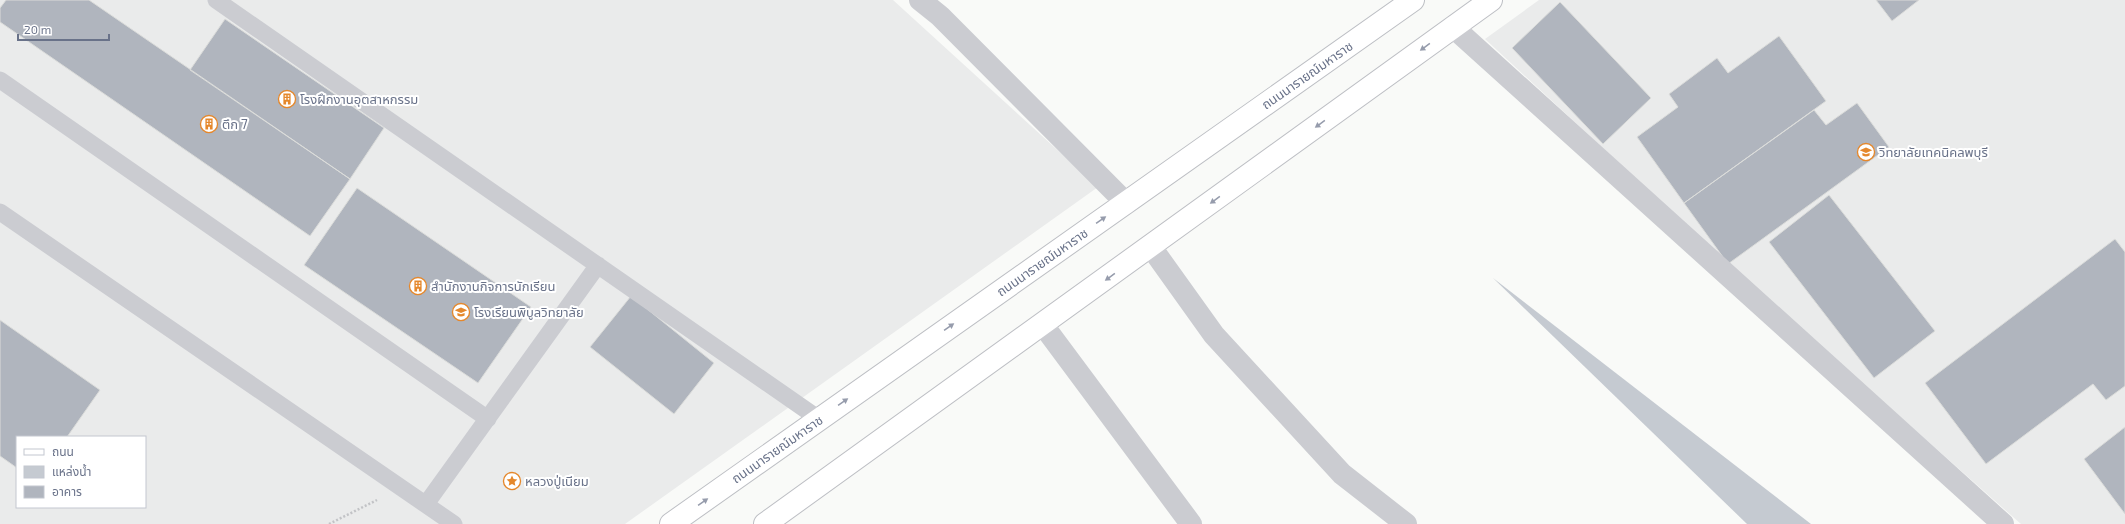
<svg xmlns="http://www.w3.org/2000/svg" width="2125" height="524" viewBox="0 0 2125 524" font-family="'Exo 2','Noto Sans Thai',sans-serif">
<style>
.built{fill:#eaebeb;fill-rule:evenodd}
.water{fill:#c5cad1}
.building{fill:#b0b5be;stroke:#dbdcda}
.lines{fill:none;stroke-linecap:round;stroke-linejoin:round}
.primary-casing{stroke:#bdbfc4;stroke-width:24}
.path{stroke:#c2c3c6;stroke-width:2.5;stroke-dasharray:2 2;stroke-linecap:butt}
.lane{stroke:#cbccd1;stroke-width:17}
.street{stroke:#cbccd1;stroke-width:22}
.primary{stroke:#fff;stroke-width:22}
.oneway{fill:#969cac}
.labels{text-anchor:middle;stroke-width:4;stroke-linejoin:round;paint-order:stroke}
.street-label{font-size:13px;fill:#697289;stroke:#fff}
.poi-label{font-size:13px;fill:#697289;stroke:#fff;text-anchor:start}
</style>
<rect width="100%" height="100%" fill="#f9faf8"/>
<path class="built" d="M0 0H893L1098 187 625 524H0ZM17 437H145V507H17Z
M1539 0H2125V524H2021L1728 264 1485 39Z"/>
<path class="water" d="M1493 278 1811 524H1747Z"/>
<path class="building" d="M6 0H89L350 179 310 236 0 22V8Z
M1876 0H1919L1892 21Z
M1560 2 1651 98 1603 144 1512 48Z
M225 19 384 128 350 179 190 70Z
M1779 36 1826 101 1684 203 1637 137 1678 107 1669 94 1717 58 1728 73Z
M1857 103 1889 147 1728 264 1684 203 1814 110 1826 125Z
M357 188 531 307 478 383 304 265Z
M1829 195 1935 331 1874 378 1769 242Z
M2115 239 2125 252V386L2106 400 2093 384 1986 464 1925 383Z
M631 296 714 363 674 414 590 347Z
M0 320 100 390 67 437H17V468L0 456Z
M2125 427V514L2084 459Z"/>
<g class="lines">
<g class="primary-casing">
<path id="primary" d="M671 524 1413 0
M765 524 1491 0"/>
</g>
<path class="path" d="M329 524 377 500"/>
<path class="lane" d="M216 0 819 419
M0 80 488 419
M0 212 454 524
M426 504 598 265"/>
<path class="street" d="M920 0 940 16 1126 203
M1453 27 2003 524
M1151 247 1214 335 1342 474 1406 524
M1043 325 1191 524"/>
<use href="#primary" class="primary"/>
</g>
<defs><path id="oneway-solid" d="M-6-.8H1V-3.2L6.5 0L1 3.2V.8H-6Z"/></defs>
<g class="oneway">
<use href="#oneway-solid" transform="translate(1425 47) rotate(144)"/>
<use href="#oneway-solid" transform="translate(1320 124) rotate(144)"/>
<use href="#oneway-solid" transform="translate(1215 200) rotate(144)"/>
<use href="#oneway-solid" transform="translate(1101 220) rotate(-35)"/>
<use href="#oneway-solid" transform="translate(1110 277) rotate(144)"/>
<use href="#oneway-solid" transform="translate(949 327) rotate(-35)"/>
<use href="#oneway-solid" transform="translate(843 402) rotate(-35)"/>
<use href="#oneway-solid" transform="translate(703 502) rotate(-35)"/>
</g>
<defs>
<g id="building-ring" transform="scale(0.9)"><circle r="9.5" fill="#fff" stroke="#e5882c" stroke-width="1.5"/><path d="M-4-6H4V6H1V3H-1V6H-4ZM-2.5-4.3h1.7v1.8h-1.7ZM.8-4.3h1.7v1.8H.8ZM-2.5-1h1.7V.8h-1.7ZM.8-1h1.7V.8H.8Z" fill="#e5882c"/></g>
<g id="university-ring" transform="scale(0.9)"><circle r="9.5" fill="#fff" stroke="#e5882c" stroke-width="1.5"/><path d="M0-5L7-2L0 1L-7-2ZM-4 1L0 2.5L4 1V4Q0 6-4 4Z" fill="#e5882c"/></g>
<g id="school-ring" transform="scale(0.9)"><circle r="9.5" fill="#fff" stroke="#e5882c" stroke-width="1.5"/><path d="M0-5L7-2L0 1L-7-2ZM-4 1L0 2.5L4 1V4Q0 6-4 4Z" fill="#e5882c"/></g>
<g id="sight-ring" transform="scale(0.9)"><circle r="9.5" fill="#fff" stroke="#e5882c" stroke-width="1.5"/><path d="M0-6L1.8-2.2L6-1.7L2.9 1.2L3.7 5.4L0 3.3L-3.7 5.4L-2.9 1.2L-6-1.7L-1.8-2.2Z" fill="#e5882c"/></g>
</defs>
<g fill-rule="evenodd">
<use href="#building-ring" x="287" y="99"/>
<use href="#building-ring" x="209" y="124"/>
<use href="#university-ring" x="1866" y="152"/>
<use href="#building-ring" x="418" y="286"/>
<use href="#school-ring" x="461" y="312"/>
<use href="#sight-ring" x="512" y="481"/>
</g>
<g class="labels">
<g class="street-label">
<text transform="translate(1307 75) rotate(-35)" y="5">ถนนนารายณ์มหาราช</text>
<text transform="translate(1042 262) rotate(-35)" y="5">ถนนนารายณ์มหาราช</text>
<text transform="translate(777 449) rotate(-35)" y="5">ถนนนารายณ์มหาราช</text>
</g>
<g class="poi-label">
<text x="300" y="104">โรงฝึกงานอุตสาหกรรม</text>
<text x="222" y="129">ตึก 7</text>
<text x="1879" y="157">วิทยาลัยเทคนิคลพบุรี</text>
<text x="431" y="291">สำนักงานกิจการนักเรียน</text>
<text x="474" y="317">โรงเรียนพิบูลวิทยาลัย</text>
<text x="525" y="486">หลวงปู่เนียม</text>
</g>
</g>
<rect x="16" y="436" width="130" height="72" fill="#ffffff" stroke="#c3c7d0"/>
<rect x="24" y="449" width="20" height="6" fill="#ffffff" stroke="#c3c7d0"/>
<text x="52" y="456" font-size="12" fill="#697289">ถนน</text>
<rect x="24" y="466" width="20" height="12" fill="#c5cad1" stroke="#c3c7d0"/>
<text x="52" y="476" font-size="12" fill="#697289">แหล่งน้ำ</text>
<rect x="24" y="486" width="20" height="12" fill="#b0b5be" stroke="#c3c7d0"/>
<text x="52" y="496" font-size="12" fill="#697289">อาคาร</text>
<path d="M18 34v6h91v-6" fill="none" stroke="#697289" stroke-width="2"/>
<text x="24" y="34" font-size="12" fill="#697289" stroke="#ffffff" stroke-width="3" paint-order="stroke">20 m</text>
</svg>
